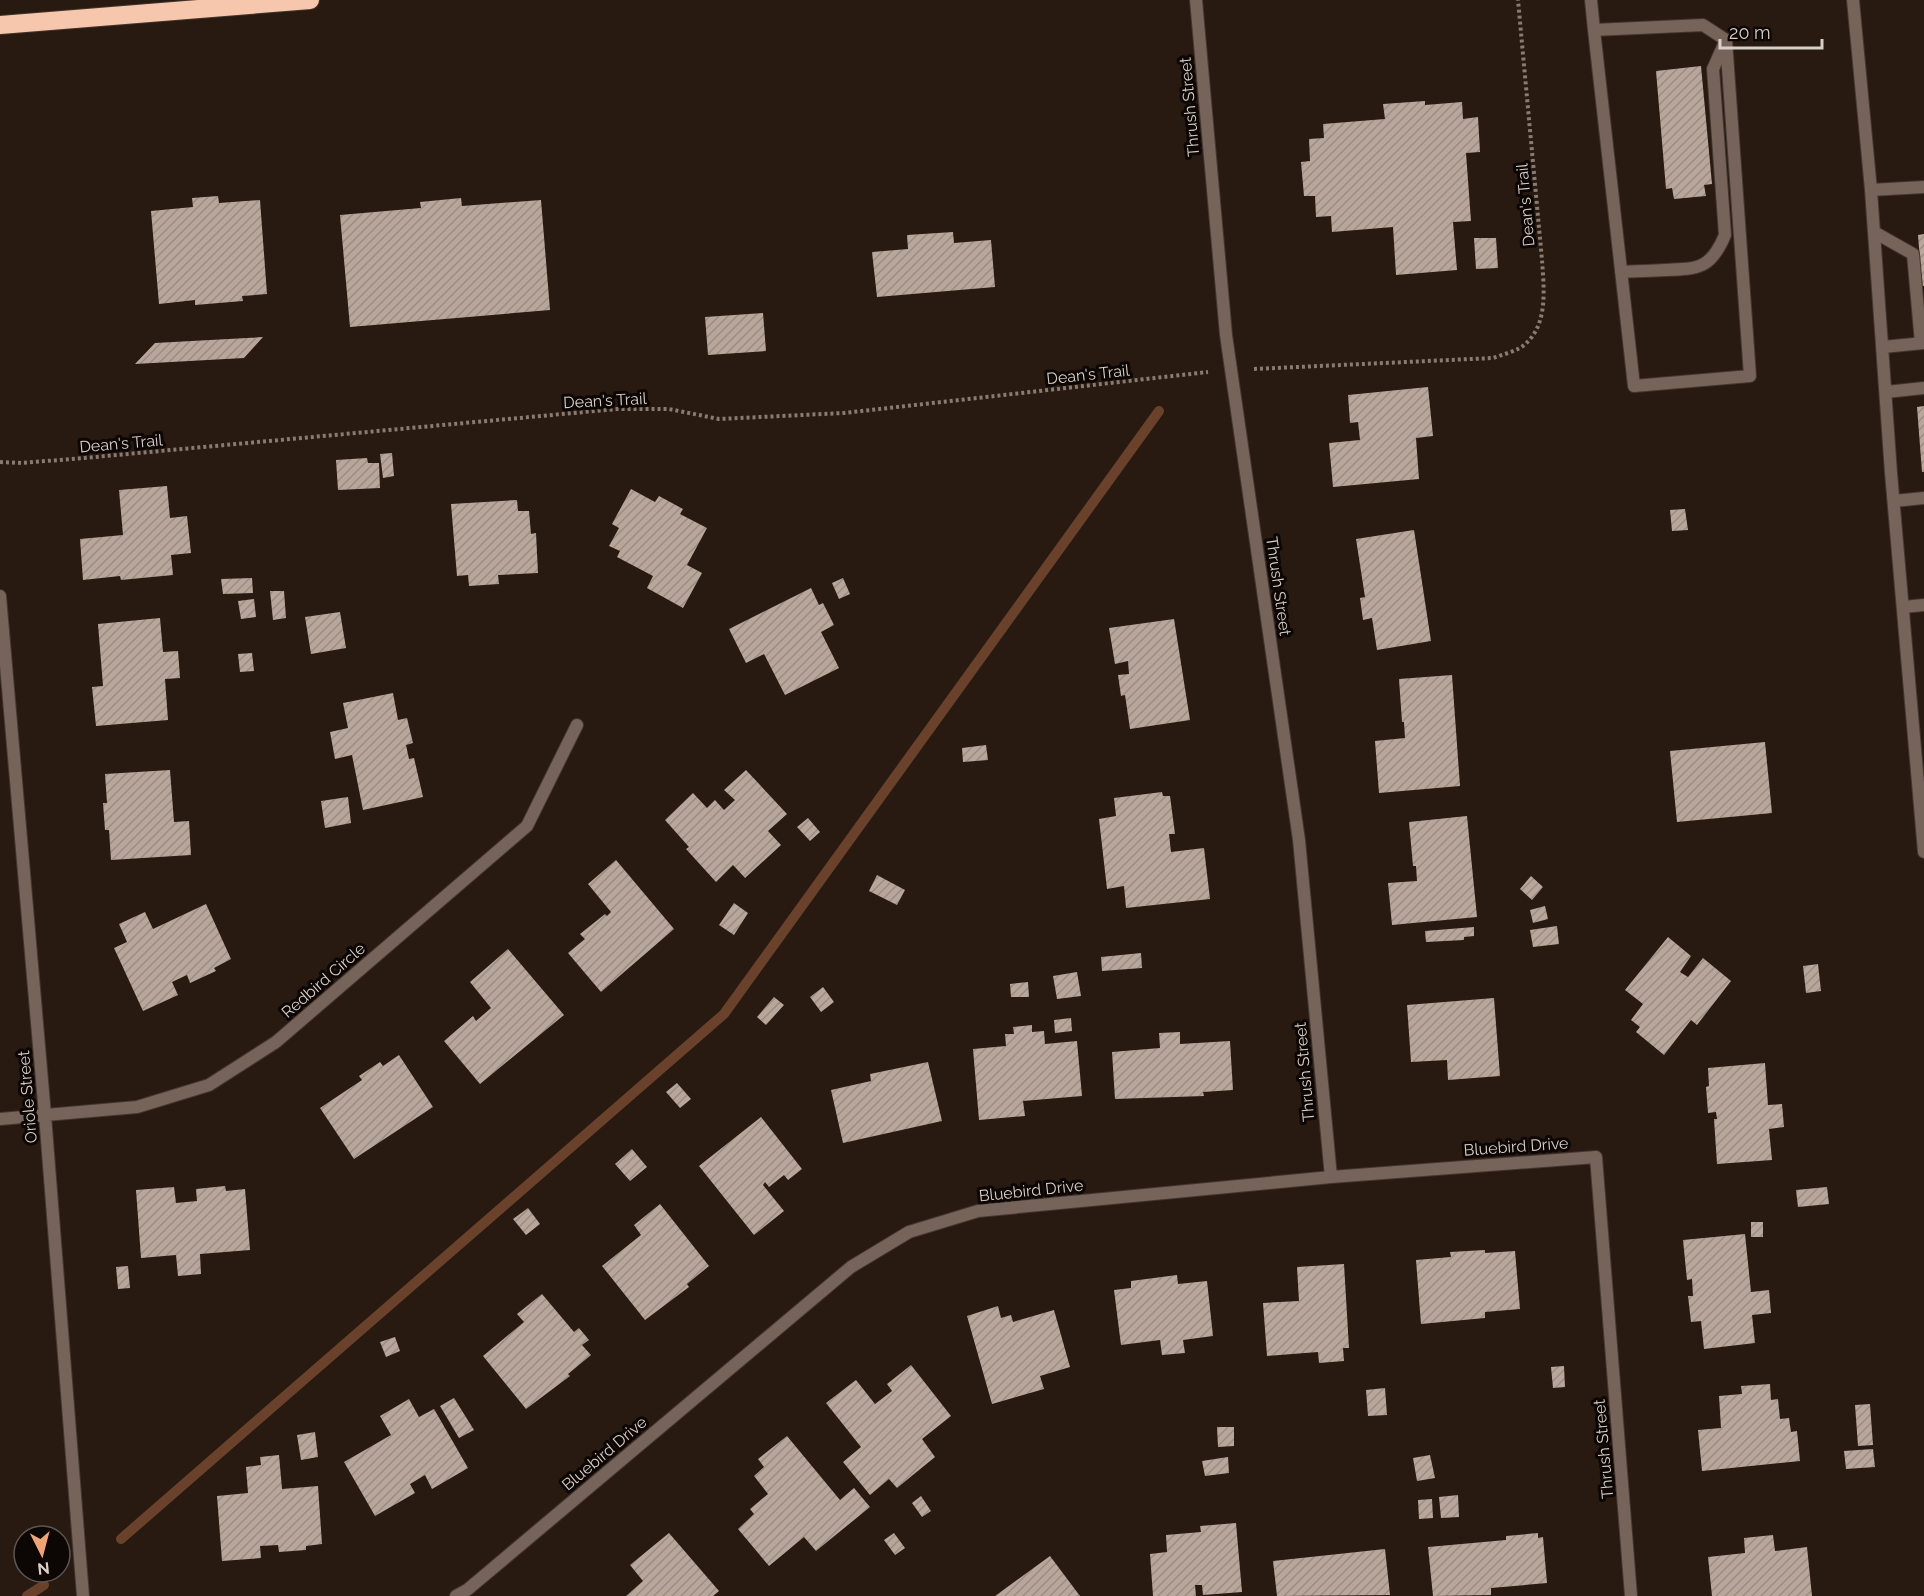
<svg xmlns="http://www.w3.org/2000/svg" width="1924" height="1596" viewBox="0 0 1924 1596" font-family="Raleway,sans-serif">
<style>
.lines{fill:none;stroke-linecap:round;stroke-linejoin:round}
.stream{stroke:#6a422c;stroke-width:10}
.building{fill:url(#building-hatch)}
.lane-casing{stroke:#44362e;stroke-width:14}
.street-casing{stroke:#44362e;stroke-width:14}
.highway-casing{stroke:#44362e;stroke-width:20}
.path{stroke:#877b74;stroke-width:4;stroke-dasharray:3 3;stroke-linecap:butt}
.lane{stroke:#766359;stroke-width:12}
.street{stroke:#766359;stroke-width:12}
.highway{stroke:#f7c7ad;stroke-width:18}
.labels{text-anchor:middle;stroke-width:6;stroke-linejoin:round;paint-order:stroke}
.street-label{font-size:16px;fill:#d9cfc9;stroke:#0c0604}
</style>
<defs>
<pattern id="building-hatch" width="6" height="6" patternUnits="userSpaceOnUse" patternTransform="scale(1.5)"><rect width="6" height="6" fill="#b9a69b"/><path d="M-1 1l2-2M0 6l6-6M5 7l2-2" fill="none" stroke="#9b8c83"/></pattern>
</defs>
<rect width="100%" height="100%" fill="#281911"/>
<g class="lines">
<path class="stream" d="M121 1539 724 1014 1159 411
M27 1596 44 1585"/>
</g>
<path class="building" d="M1701 66 1712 184 1704 185 1706 196 1674 199 1672 188 1666 189 1656 71Z
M1425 101V105L1462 102 1463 119 1478 117 1480 152 1466 153 1471 221 1453 222 1457 270 1396 275 1393 227 1332 232 1331 216 1316 217 1315 196H1304L1301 162 1310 161 1309 139 1324 138 1323 124 1385 119 1383 104Z
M218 196 219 203 260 200 267 294 242 296 243 301 195 305V300L159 304 151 211 193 207 192 198Z
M461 198 462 206 541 200 550 310 350 327 340 215 421 208 420 202Z
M953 232 954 243 991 240 995 287 877 297 872 252 908 249 907 235Z
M1924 234V286H1922L1918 235Z
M1474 238H1496L1498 268 1476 269Z
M763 313 766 351 708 355 705 317Z
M263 337 244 358 135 364 155 343Z
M1428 387 1433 436 1416 438 1419 479 1333 487 1329 443 1360 440 1358 422 1350 423 1348 395Z
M1924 406V472H1922L1917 407Z
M392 453 394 476 383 478 380 454Z
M367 458 368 463H379L380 488 338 490 336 460Z
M167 486 170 518 187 516 191 553 171 555 173 575 121 580 120 576 83 580 80 539 123 535 119 490Z
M631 489 655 502 659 496 683 509 680 514 707 528 687 565 702 573 683 608 647 588 653 576 617 557 620 551 609 546 619 528 612 524Z
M517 500 518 511H529L531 534 536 533 538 573 498 575 499 584 469 586 468 575 457 576 451 504Z
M1685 509 1688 530 1672 531 1670 510Z
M1414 530 1431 641 1377 650 1372 618 1363 620 1360 598 1365 597 1356 539Z
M252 578 253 593 223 594 221 579Z
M843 578 850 594 839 599 832 583Z
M811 588 819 605 823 603 834 625 821 632 839 668 785 695 764 654 746 663 729 629Z
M270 591H284L286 618 273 620Z
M254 599 256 617 241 619 238 601Z
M340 612 346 648 311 654 305 617Z
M160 618 163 652 178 651 180 678 165 679 168 720 96 726 92 687 103 686 98 624Z
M1174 619 1190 720 1130 729 1125 695 1121 696 1118 675 1129 674 1128 661 1115 664 1109 628Z
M252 653 254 671 240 672 238 654Z
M1452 675 1460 786 1379 793 1375 741 1405 738 1404 722H1402L1399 679Z
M393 693 398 720 407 718 413 743 406 745 409 759 414 758 423 797 363 810 352 755 335 759 330 732 348 728 343 703Z
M1765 742 1772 813 1677 822 1670 751Z
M986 745 988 760 963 762 962 748Z
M170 770 174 822 189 821 191 855 111 860 109 830H105L103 803H107L105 774Z
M746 770 787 814 768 831 781 845 745 878 733 865 716 882 686 849 689 847 665 820 693 793 707 808 715 800 724 810 735 800 724 790Z
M1162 792 1163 796H1170L1175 834H1169L1171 852 1204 848 1210 899 1126 908 1124 886 1107 889 1099 819 1116 816 1114 798Z
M348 797 351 823 325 828 321 801Z
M1467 816 1477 917 1392 925 1388 883 1417 881 1416 866H1413L1409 822Z
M808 818 820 832 810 841 797 827Z
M616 860 674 929 601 992 568 953 585 939 580 934 605 914 607 916 611 912 588 884Z
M877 875 905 890 897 905 869 891Z
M1531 876 1543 887 1532 900 1520 889Z
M734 903 748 913 734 935 719 925Z
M206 904 231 959 214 968 216 971 190 983 187 975 172 982 178 995 143 1011 114 948 127 942 119 924 145 912 153 929Z
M1545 906 1548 919 1533 923 1530 910Z
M1557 926 1559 944 1533 947 1530 930Z
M1474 927V936L1464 937V940L1426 942 1425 931Z
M1668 937 1691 956 1680 972 1688 977 1703 958 1731 981 1697 1025 1691 1020 1664 1055 1636 1032 1640 1027 1631 1020 1643 1004 1625 990Z
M508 949 564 1015 480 1084 444 1041 473 1016 476 1021 491 1008 470 982Z
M1141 953 1142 968 1102 971 1101 957Z
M1818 964 1821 991 1806 993 1803 966Z
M1077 972 1081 996 1057 999 1053 976Z
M1028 982 1029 997H1011L1010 984Z
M823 987 834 1002 821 1012 810 997Z
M774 997 784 1005 766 1025 757 1017Z
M1494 998 1500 1076 1448 1080 1447 1060 1411 1062 1407 1005Z
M1071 1018 1072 1031 1055 1033 1054 1020Z
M1032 1025V1032L1044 1031 1045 1044 1077 1041 1082 1096 1023 1101 1025 1116 979 1120 973 1049 1006 1046 1005 1034H1014L1013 1027Z
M1180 1032V1044L1230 1041 1233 1090 1203 1092 1204 1096 1115 1099 1112 1052 1160 1048 1159 1033Z
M399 1055 433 1107 354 1159 320 1108 362 1080 359 1076 380 1062 383 1066Z
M928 1062 942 1121 843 1143 831 1090 871 1081 870 1074Z
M1765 1063 1768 1105 1782 1104 1784 1127 1769 1129 1772 1160 1717 1164 1714 1119H1717L1716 1112 1708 1113 1706 1087 1709 1086 1708 1068Z
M677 1083 691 1099 680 1108 666 1092Z
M761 1117 802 1169 788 1180 784 1175 769 1187 765 1182 763 1185 784 1211 754 1235 699 1166Z
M632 1149 647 1167 630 1181 615 1164Z
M225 1186 226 1191 245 1189 250 1250 200 1254 201 1274 178 1276 176 1255 141 1258 136 1190 174 1187 176 1203 197 1201 196 1189Z
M1827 1187 1829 1204 1798 1207 1796 1190Z
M660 1204 709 1266 687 1284 689 1287 645 1320 602 1266 641 1235 634 1225Z
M528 1208 540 1224 526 1235 513 1219Z
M1751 1222H1763V1237H1751Z
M1745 1234 1751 1292 1769 1290 1771 1313 1752 1315 1755 1343 1704 1349 1701 1321 1691 1322 1688 1296H1693L1692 1279 1687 1280 1683 1240Z
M1485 1250V1253L1515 1251 1520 1309 1485 1312V1318L1421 1324 1416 1260 1451 1257 1450 1252Z
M1344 1264 1349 1348H1343L1344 1361 1319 1363 1318 1352 1267 1356 1263 1303 1299 1301 1297 1267Z
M128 1266 130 1288 118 1289 116 1267Z
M1177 1275 1178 1284 1207 1281 1213 1336 1183 1340 1185 1353 1162 1355 1160 1340 1121 1345 1114 1290 1131 1288V1281Z
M542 1294 574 1332 579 1328 589 1340 582 1345 591 1355 568 1374 570 1376 526 1409 483 1356 524 1322 517 1314Z
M998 1306 1001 1318 1011 1315 1013 1322 1054 1310 1070 1367 1040 1376 1044 1389 992 1404 967 1316Z
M395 1337 400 1351 386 1357 380 1342Z
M911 1365 951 1416 922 1439 935 1457 897 1488 889 1479 870 1495 843 1462 861 1447 826 1403 856 1380 875 1404 892 1391 887 1384Z
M1564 1366 1565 1387 1553 1388 1551 1367Z
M1770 1384 1771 1400 1778 1399 1780 1419 1789 1418 1791 1432 1797 1431 1800 1461 1702 1471 1698 1430 1721 1428 1719 1396 1742 1394 1741 1386Z
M1385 1388 1387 1415 1368 1416 1366 1390Z
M454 1398 474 1430 459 1438 440 1406Z
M409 1399 419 1417 434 1409 468 1468 432 1489 425 1475 410 1484 415 1493 375 1516 344 1462 391 1435 380 1416Z
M1870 1404 1873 1445 1858 1446 1855 1405Z
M1217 1427H1234V1446L1218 1447Z
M315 1432 318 1457 301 1460 297 1435Z
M787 1436 840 1500 854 1488 870 1507 816 1551 804 1537 769 1566 738 1529 754 1514 750 1509 768 1494 754 1476 764 1467 758 1459Z
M1873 1449 1875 1467 1846 1469 1844 1451Z
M279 1455 282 1489 318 1486 322 1544 306 1546V1550L279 1552 278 1545 260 1546 261 1558 222 1561 217 1496 248 1493 246 1467 261 1465 260 1457Z
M1430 1455 1435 1478 1417 1481 1413 1458Z
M1228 1457 1229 1473 1205 1476 1202 1461Z
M1458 1495 1459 1517 1441 1518 1439 1497Z
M921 1496 931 1511 922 1517 912 1503Z
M1432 1499 1433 1518 1419 1519 1418 1500Z
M1236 1523 1242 1592 1203 1595 1202 1585H1195L1196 1596H1153L1150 1554 1167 1552 1166 1535 1201 1532 1200 1526Z
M669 1533 719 1591 713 1596H626L643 1581 630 1565Z
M894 1533 905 1548 895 1555 884 1540Z
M1538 1533V1538L1543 1537 1547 1583 1491 1588V1595L1433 1596 1428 1547 1506 1540V1536Z
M1773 1535 1775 1551 1807 1547 1812 1596H1712L1708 1557 1745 1553 1744 1538Z
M1385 1549 1390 1595 1277 1596 1273 1561Z
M1050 1556 1080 1596H995Z"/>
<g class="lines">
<g class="lane-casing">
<path id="lane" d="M1591 0 1594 30 1634 386 1750 376 1726 40 1703 25 1594 30
M1853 0 1871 190 1891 473 1924 852
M1871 190 1924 187
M1874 232 1913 254 1921 343
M1621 272C1636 271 1650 271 1665 270 1698 269 1711 269 1725 235L1713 69 1725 42
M1883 347 1924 343
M1886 392 1924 388
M1894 501 1924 498
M1903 607 1924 605"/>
</g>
<g class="street-casing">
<path id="street" d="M1196 0 1226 335 1299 840 1331 1177
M0 596 45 1115 83 1596
M0 1119 137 1107 209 1085 276 1042 527 826 577 725
M456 1596 467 1590 851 1267 909 1232 978 1211 1331 1177 1596 1157 1631 1596"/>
</g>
<g class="highway-casing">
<path id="highway" d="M0 25 310 0"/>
</g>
<path class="path" d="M1254 369 1493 358C1502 355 1512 352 1520 348 1549 329 1544 290 1542 260L1518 0
M0 462 21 463 84 458 617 409H669L719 419 844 413 1208 372"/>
<use href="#lane" class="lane"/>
<use href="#street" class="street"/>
<use href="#highway" class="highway"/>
</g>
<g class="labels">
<g class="street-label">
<text transform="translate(1189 107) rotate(-95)" y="6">Thrush Street</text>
<text transform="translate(1525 205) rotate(-95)" y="6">Dean's Trail</text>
<text transform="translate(1088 374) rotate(-6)" y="6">Dean's Trail</text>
<text transform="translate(605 400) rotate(-3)" y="6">Dean's Trail</text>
<text transform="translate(121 443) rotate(-5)" y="6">Dean's Trail</text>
<text transform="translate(1279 586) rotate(82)" y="6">Thrush Street</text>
<text transform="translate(323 980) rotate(-41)" y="6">Redbird Circle</text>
<text transform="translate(1304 1072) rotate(-95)" y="6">Thrush Street</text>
<text transform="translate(27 1097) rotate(-95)" y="6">Oriole Street</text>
<text transform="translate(1516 1146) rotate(-4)" y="6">Bluebird Drive</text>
<text transform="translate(1031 1190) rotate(-6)" y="6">Bluebird Drive</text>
<text transform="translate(1603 1449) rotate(-95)" y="6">Thrush Street</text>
<text transform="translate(604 1453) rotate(-40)" y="6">Bluebird Drive</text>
</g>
</g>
<g transform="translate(42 1554) rotate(174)"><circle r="28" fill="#0c0604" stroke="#5e5653" stroke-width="1.5"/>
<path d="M0-4.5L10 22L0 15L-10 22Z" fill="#efa377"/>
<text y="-9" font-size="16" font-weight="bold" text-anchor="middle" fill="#d9cfc9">N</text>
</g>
<path d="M1720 39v9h102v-9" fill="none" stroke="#d9cfc9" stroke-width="3"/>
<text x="1729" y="39" font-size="18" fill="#d9cfc9" stroke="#0c0604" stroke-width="4.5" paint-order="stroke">20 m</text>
</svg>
